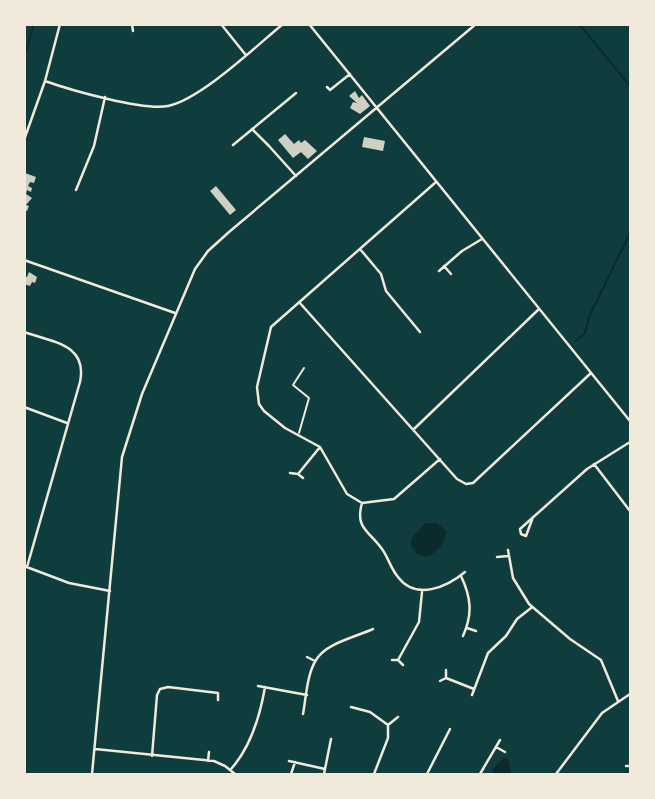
<svg xmlns="http://www.w3.org/2000/svg" width="655" height="799" viewBox="0 0 655 799" font-family="'Roboto Condensed',sans-serif">
<style>
.water{fill:#0a2a2b}
.lines{fill:none;stroke-linecap:round;stroke-linejoin:round}
.stream{stroke:#0a2a2b;stroke-width:2}
.building{fill:#cfcfc3}
.service{stroke:#f1e9da;stroke-width:2}
.minor{stroke:#f1e9da;stroke-width:2.5}
</style>
<rect width="100%" height="100%" fill="#0f3d3e"/>
<path class="water" d="M425 523H437L447 532C443 545 439 551 426 557L417 554 411 546V539Z
M504 758 508 759 511 774H494L492 770Z"/>
<g class="lines">
<path class="stream" d="M579 24 630 86
M24 58 34 24
M576 341 585 333 589 317 630 233"/>
</g>
<path class="building" d="M355 91 359 98 362 95 370 106 360 114 350 108 353 102 357 103 349 96Z
M285 134 294 144 299 140 301 143 305 140 317 151 308 159 301 152 293 158 278 140Z
M364 137 385 141 383 151 362 147Z
M25 173 36 177 34 183 30 182 28 186 32 188 31 192 27 190 26 194 32 198 26 205 29 206 27 211 24 210Z
M216 186 236 210 230 215 210 191Z
M29 272 37 277 35 283 32 282 30 286 24 284V276L27 277Z"/>
<g class="lines">
<path class="service" d="M299 433 309 398 293 385 304 368"/>
<path class="minor" d="M132 24 133 31
M221 24 245 54
M309 24 630 421
M45 81C70 90 144 111 168 106 201 99 255 47 283 24
M327 87 330 90 350 74
M252 129 269 146 296 176
M24 140 45 81 60 24
M233 145 296 93
M436 182 271 327 257 387 259 404 264 411 285 428 320 447 347 494 362 503 394 499 440 459
M76 190 94 146 105 97
M360 249 381 274 386 291 420 332
M24 260 175 313
M444 266 451 274
M439 271 462 251 482 239
M299 302 457 479 466 484 473 483 591 373
M24 332C52 342 88 344 80 382L27 567
M24 407 67 423
M414 429 539 309
M594 464 630 511
M290 473 298 474 303 478
M298 474 320 447
M362 503C355 528 368 530 382 549 388 557 391 569 398 577 416 601 447 587 465 572
M533 517 526 536 521 534 520 529 587 469 630 442
M508 550 513 578 529 604 570 639 601 660 618 701
M497 557 508 556
M24 566 69 583 110 591
M461 576C471 597 473 614 463 636
M467 628 476 631
M307 657 315 661
M392 660H398L403 665
M398 660 419 622 422 592
M446 678 474 689
M440 681 446 678V670
M258 686 307 695
M472 695 488 653 506 636 517 619 531 608
M351 707 370 712 388 725
M303 714C306 698 307 674 316 660 326 643 356 637 373 629
M496 747 505 752
M95 749 214 761 225 766 235 774
M152 756 157 695 160 689 168 687 218 693V700
M208 761 209 752
M289 761 325 769
M626 766H630
M231 769C251 747 260 716 265 687
M92 774 122 457 142 394 195 269 208 251 229 232 476 24
M291 774 295 762
M324 774 331 739
M374 774 388 738V725L398 717
M427 774 450 729
M480 774 500 740
M556 774 602 713 630 694"/>
</g>
<rect width="655" height="799" fill="none" stroke="#f1e9da" stroke-width="52"/>
</svg>
